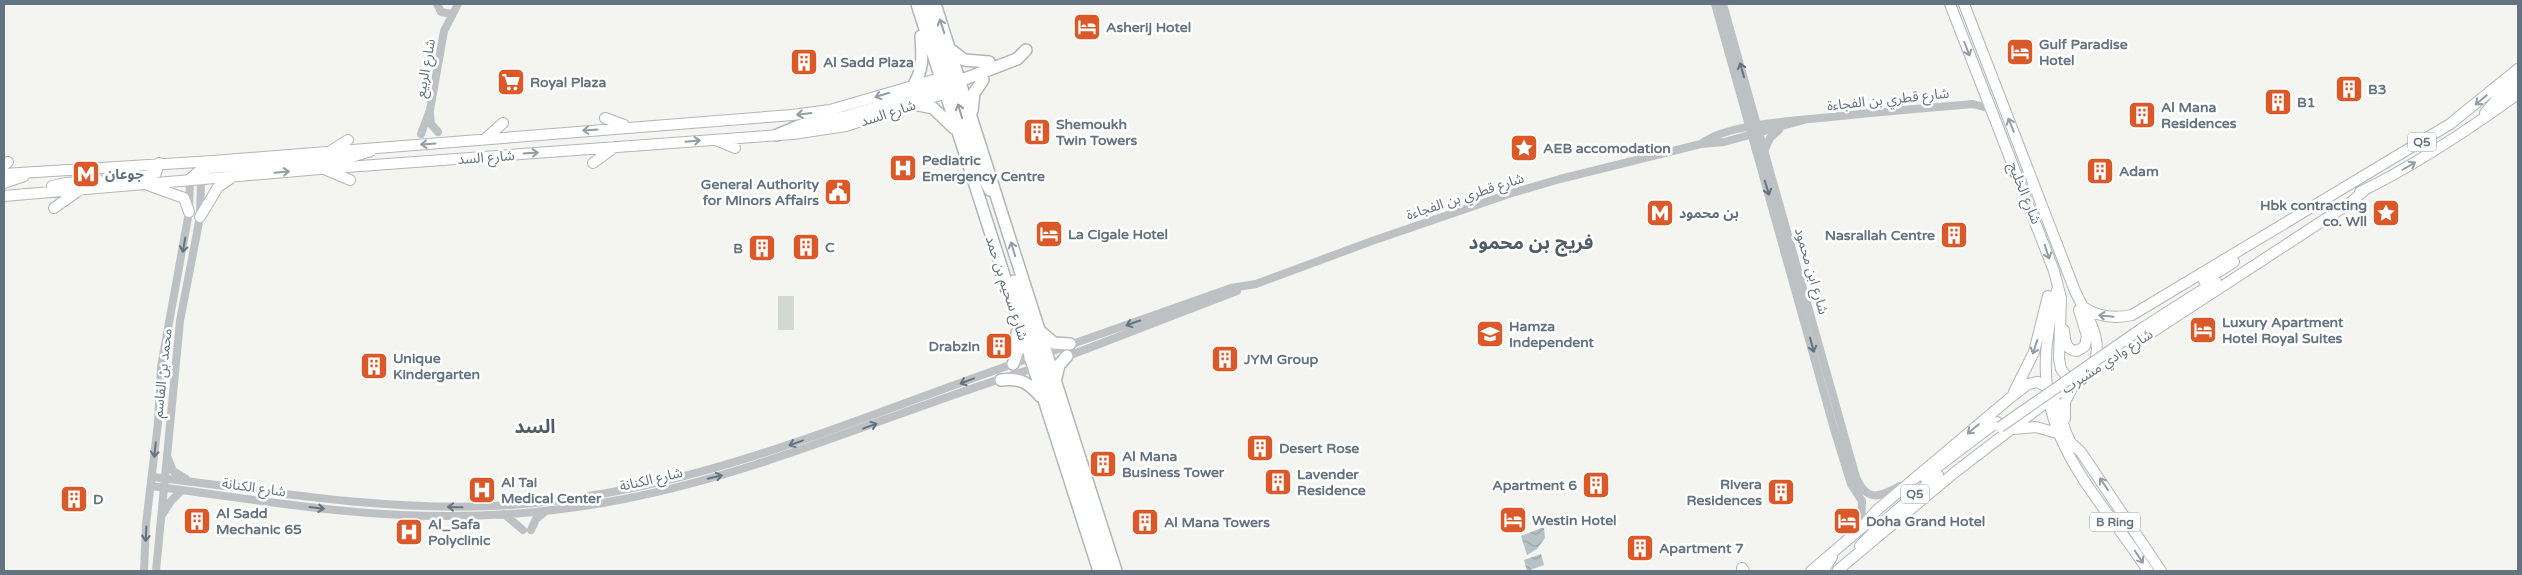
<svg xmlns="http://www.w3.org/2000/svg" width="2522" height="575" viewBox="0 0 2522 575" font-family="'Varela Round','Noto Sans Arabic',sans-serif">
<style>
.pitch{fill:#d3d9d0}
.water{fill:url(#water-waves)}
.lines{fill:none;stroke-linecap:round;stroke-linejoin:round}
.major-casing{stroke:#b2b6ba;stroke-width:12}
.highway-casing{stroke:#b2b5b8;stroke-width:14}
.minor{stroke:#bdc1c4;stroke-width:8}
.major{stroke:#fff;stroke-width:10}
.highway{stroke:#fff;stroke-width:11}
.major-bridge-casing{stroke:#b2b6ba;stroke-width:12;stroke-linecap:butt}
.major-bridge{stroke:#fff;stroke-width:10}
.oneway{stroke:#929da6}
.oneway2{stroke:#647380}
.labels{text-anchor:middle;stroke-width:5;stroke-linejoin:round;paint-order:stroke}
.shield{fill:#fff;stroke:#929da6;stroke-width:1}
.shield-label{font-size:12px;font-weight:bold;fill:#647380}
.poi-label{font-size:14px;font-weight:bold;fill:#647380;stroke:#fff;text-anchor:start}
.street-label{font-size:14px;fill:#647380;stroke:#fff}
.district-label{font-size:19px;font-weight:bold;fill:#525c66;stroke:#fff}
</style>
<defs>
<pattern id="water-waves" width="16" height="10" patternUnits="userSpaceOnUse" patternTransform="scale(1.25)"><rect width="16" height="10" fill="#b7c2c7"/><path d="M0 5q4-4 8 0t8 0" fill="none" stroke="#98a2a7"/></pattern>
</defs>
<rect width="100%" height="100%" fill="#f4f4f0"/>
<path class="pitch" d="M778 296H794V330H778Z"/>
<path class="water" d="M1544 527 1545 538 1537 549 1527 555 1521 536Z
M1541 554 1544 565 1527 571 1524 560Z"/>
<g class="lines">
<g class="major-casing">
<path id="major" d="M1950 4 2054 271 2061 298 2059 359 2061 369 2067 377H2078
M1964 4 2075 291C2086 315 2104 338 2094 365
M2485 113 2497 99 2518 82
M605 118 624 125
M486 138 503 123
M718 141 735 148
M332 150 348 140
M593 163 615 147
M4 165 8 162
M324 169 350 180
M4 174 213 161 792 115 830 110 947 76
M141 177 156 173 159 163
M190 179 198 172 209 168 348 158 371 151
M4 183 24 176
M148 185 184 198 189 212
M52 186 66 183 99 180
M2360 192C2416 165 2468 130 2518 94
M4 196 320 169 793 134 846 126 952 91
M54 208 81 189
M200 217 218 187 231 178
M2204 281 2234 262
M2058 288C2052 300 2051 315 2049 329 2030 436 2094 488 2148 571
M2083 307C2098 317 2114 319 2132 315L2450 124 2518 69
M2141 329 2216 281
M2064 330C2065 340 2065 350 2077 351L2085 346 2087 336 2079 310
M2014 392 2034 352 2048 296
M2065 419V402L2074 384
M2013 429 2036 427 2057 433
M1924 477 1997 422
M1861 528 1877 510 2010 398 2028 384 2038 382 2051 390 2067 435 2071 443 2081 452 2161 571
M1860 546 1882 523 1938 475
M1742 568 1744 571
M1838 570 1954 473 2079 377 2117 355 2350 203 2366 189
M1811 571 1866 524
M1823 571 1832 557"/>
</g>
<g class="highway-casing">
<path id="highway" d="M917 4 1099 571
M924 4 947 76 954 84
M935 4 1116 571
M950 49 964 60 989 62
M941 79 953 91 975 161 990 190
M954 83 1017 59 1026 50
M913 86C924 70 922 54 921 36
M914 104 933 108 954 128
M972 111 974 93 983 80
M777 135 801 125 845 117 942 87 957 73
M1014 281 1038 356 1043 361
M1041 332 1054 343 1070 344
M1030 358H1037L1042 363 1109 571
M1013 364 1018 350 1017 333
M1056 378 1059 365 1067 356
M1001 380C1020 378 1028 382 1040 396"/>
</g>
<path class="minor" d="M437 4 441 12 452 14
M1715 4 1834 429 1851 484 1862 501 1861 528
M1723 4 1856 477C1867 503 1880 497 1900 486
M430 114 431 124 438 132
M421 134 430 110 444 31 458 4
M1701 144C1725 124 1800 120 1831 117 1879 112 1926 108 1973 104L1991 109
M1765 149 1770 138 1779 130
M1044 354 1231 288 1256 284 1372 241 1512 193 1560 179 1701 144 1724 142 1804 120
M1063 358 1237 291
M167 456 173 471 186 479
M152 477C266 490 377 511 492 506 687 498 851 419 1033 357
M151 486C216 494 281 505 346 511 438 520 534 517 624 499 768 471 899 409 1038 367
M504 514 523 530
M162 515 171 501 182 490
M531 530 536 519 546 511
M144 571 146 524 158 423 161 367 189 212 190 179
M156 571 180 321 200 217 201 179"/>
<use href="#major" class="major"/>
<use href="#highway" class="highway"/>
<g class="major-bridge-casing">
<path id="major-bridge" d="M2000 427 2141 329"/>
</g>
<use href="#major-bridge" class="major-bridge"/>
</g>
<defs><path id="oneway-shaft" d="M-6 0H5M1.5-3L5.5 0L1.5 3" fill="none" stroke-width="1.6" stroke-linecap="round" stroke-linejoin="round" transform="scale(1.25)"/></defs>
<g class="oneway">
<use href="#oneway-shaft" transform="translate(942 26) rotate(-108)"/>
<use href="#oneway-shaft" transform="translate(1967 49) rotate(69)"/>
<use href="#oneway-shaft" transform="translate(882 95) rotate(163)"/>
<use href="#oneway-shaft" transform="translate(2481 100) rotate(140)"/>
<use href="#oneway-shaft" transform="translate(960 111) rotate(-107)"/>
<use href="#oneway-shaft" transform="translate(804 114) rotate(173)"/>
<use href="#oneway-shaft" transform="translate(2011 125) rotate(-112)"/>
<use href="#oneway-shaft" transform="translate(590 130) rotate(176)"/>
<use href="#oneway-shaft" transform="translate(693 141) rotate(-5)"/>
<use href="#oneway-shaft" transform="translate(428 144) rotate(176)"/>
<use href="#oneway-shaft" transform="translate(531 153) rotate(-4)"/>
<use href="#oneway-shaft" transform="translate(2409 166) rotate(-30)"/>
<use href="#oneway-shaft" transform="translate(282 172) rotate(-5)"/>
<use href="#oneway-shaft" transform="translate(1013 249) rotate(-107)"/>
<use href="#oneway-shaft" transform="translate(2047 252) rotate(72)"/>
<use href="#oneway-shaft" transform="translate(2106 316) rotate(-174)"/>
<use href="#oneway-shaft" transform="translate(2035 347) rotate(108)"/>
<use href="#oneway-shaft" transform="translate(1973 429) rotate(140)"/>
<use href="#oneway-shaft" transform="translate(2104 484) rotate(-124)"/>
<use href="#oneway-shaft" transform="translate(2139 557) rotate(56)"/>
</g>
<g class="oneway2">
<use href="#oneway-shaft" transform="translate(1742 70) rotate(-106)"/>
<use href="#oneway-shaft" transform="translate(1767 188) rotate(73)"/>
<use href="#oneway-shaft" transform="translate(184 245) rotate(100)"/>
<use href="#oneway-shaft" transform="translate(1133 323) rotate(161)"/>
<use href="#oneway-shaft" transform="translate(1812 345) rotate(75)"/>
<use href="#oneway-shaft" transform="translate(967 381) rotate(159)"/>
<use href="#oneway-shaft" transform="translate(870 426) rotate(-20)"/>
<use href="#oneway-shaft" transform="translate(796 443) rotate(160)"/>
<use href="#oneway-shaft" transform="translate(155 450) rotate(96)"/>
<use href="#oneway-shaft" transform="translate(715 477) rotate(-14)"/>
<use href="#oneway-shaft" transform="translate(455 507) rotate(-179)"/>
<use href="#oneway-shaft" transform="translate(317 508) rotate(7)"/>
<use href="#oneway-shaft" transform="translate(146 534) rotate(93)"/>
</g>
<defs>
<g id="hotel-square" transform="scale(1.4375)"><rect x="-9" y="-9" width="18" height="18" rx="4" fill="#db5929" stroke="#fff"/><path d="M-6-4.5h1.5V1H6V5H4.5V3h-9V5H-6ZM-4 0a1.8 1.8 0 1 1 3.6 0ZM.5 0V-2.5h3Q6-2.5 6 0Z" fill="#fff"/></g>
<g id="building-square" transform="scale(1.4375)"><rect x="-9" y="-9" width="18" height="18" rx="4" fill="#db5929" stroke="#fff"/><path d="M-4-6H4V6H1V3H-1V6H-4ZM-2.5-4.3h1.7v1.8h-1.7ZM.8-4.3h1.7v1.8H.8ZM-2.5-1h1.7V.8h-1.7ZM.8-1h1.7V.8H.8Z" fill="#fff"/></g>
<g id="supermarket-square" transform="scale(1.4375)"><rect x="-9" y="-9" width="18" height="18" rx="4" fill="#db5929" stroke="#fff"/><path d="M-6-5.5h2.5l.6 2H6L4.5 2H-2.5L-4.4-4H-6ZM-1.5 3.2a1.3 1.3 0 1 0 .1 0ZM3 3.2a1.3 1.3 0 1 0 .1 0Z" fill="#fff"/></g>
<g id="sight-square" transform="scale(1.4375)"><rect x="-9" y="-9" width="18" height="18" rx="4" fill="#db5929" stroke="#fff"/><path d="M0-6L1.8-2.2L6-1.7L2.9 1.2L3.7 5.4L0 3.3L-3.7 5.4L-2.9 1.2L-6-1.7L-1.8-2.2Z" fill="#fff"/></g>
<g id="hospital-square" transform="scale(1.4375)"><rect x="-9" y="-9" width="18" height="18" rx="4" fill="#db5929" stroke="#fff"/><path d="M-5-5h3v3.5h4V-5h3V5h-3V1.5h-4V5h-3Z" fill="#fff"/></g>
<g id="metro-square" transform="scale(1.4375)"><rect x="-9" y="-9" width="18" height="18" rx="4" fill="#db5929" stroke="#fff"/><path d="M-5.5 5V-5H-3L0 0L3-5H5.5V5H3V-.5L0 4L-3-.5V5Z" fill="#fff"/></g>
<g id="civic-square" transform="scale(1.4375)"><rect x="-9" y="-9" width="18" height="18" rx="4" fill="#db5929" stroke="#fff"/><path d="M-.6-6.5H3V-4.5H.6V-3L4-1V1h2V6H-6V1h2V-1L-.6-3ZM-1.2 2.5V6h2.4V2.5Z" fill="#fff"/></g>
<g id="school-square" transform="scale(1.4375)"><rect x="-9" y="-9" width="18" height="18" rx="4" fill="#db5929" stroke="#fff"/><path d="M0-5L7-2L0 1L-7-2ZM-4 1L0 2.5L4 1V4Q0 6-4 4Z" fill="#fff"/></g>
</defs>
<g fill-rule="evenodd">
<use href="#hotel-square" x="1087" y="27"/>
<use href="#hotel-square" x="2020" y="52"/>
<use href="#building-square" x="804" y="62"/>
<use href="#supermarket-square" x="511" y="82"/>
<use href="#building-square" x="2349" y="89"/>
<use href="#building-square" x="2278" y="102"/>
<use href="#building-square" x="2142" y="115"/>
<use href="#building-square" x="1037" y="132"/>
<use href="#sight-square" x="1524" y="148"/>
<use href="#hospital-square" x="903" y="168"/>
<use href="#building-square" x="2100" y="171"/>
<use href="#metro-square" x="86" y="174"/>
<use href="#civic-square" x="838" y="192"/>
<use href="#metro-square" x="1660" y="213"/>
<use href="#sight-square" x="2386" y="213"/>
<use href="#hotel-square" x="1049" y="234"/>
<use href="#building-square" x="1954" y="235"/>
<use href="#building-square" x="806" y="247"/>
<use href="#building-square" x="762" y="248"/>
<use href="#hotel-square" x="2203" y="330"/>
<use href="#school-square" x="1490" y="334"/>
<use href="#building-square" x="999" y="346"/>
<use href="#building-square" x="1225" y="359"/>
<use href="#building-square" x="374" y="366"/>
<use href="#building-square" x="1260" y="448"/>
<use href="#building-square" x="1103" y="464"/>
<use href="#building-square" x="1278" y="482"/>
<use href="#building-square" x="1596" y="485"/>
<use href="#hospital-square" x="482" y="490"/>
<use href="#building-square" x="1781" y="492"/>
<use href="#building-square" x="74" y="499"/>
<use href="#hotel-square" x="1513" y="520"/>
<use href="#building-square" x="197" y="521"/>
<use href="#hotel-square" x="1847" y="521"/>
<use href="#building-square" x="1145" y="522"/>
<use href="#hospital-square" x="409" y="532"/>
<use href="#building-square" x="1640" y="548"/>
</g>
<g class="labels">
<g class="shield">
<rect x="2408" y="132.5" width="28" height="19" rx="4"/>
<rect x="1901" y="484.5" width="28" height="19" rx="4"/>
<rect x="2090" y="512.5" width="50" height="19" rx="4"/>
</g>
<g class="shield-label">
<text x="2422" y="146">Q5</text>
<text x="1915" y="498">Q5</text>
<text x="2115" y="526">B Ring</text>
</g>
<g class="poi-label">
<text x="1106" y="32">Asherij Hotel</text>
<text x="2039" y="49">Gulf Paradise<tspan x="2039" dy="16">Hotel</tspan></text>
<text x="823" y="67">Al Sadd Plaza</text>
<text x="530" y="87">Royal Plaza</text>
<text x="2368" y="94">B3</text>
<text x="2297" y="107">B1</text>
<text x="2161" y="112">Al Mana<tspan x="2161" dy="16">Residences</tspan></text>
<text x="1056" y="129">Shemoukh<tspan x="1056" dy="16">Twin Towers</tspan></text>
<text x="1543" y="153">AEB accomodation</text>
<text x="922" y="165">Pediatric<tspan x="922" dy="16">Emergency Centre</tspan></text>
<text x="2119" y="176">Adam</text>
<text x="105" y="179">جوعان</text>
<text x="819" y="189" text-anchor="end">General Authority<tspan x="819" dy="16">for Minors Affairs</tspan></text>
<text x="2367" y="210" text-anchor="end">Hbk contracting<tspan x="2367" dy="16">co. Wll</tspan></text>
<text x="1679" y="218">بن محمود</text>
<text x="1068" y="239">La Cigale Hotel</text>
<text x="1935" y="240" text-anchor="end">Nasrallah Centre</text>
<text x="825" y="252">C</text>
<text x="743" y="253" text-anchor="end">B</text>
<text x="2222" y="327">Luxury Apartment<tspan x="2222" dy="16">Hotel Royal Suites</tspan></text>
<text x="1509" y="331">Hamza<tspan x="1509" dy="16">Independent</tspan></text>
<text x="980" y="351" text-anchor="end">Drabzin</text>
<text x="393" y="363">Unique<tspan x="393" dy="16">Kindergarten</tspan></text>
<text x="1244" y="364">JYM Group</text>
<text x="1279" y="453">Desert Rose</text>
<text x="1122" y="461">Al Mana<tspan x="1122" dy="16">Business Tower</tspan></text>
<text x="1297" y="479">Lavender<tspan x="1297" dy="16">Residence</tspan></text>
<text x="501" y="487">Al Tai<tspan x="501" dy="16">Medical Center</tspan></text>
<text x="1762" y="489" text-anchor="end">Rivera<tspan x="1762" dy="16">Residences</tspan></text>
<text x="1577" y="490" text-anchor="end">Apartment 6</text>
<text x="93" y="504">D</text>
<text x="216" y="518">Al Sadd<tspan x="216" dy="16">Mechanic 65</tspan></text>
<text x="1532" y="525">Westin Hotel</text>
<text x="1866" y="526">Doha Grand Hotel</text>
<text x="1164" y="527">Al Mana Towers</text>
<text x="428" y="529">Al_Safa<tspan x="428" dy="16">Polyclinic</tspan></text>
<text x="1659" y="553">Apartment 7</text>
</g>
<g class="street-label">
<text transform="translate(425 68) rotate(-80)" y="5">شارع الربيع</text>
<text transform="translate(1888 99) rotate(-6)" y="5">شارع قطري بن الفجاءة</text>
<text transform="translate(888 113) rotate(-18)" y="5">شارع السد</text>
<text transform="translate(486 157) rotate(-4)" y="5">شارع السد</text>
<text transform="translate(2025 193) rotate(68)" y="5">شارع الخليج</text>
<text transform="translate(1465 196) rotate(-18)" y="5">شارع قطري بن الفجاءة</text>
<text transform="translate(1812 271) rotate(74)" y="5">شارع ابن محمود</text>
<text transform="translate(1007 288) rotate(72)" y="5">شارع سحيم بن حمد</text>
<text transform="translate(2107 361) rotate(-33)" y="5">شارع وادي مشيرب</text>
<text transform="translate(162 373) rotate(-84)" y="5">محمد بن القاسم</text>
<text transform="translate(651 479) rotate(-13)" y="5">شارع الكنانة</text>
<text transform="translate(254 487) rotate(8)" y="5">شارع الكنانة</text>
</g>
<g class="district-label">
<text x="1531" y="249">فريج بن محمود</text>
<text x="535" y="433">السد</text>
</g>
</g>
<rect width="2522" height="575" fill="none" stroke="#647380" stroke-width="10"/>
</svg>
